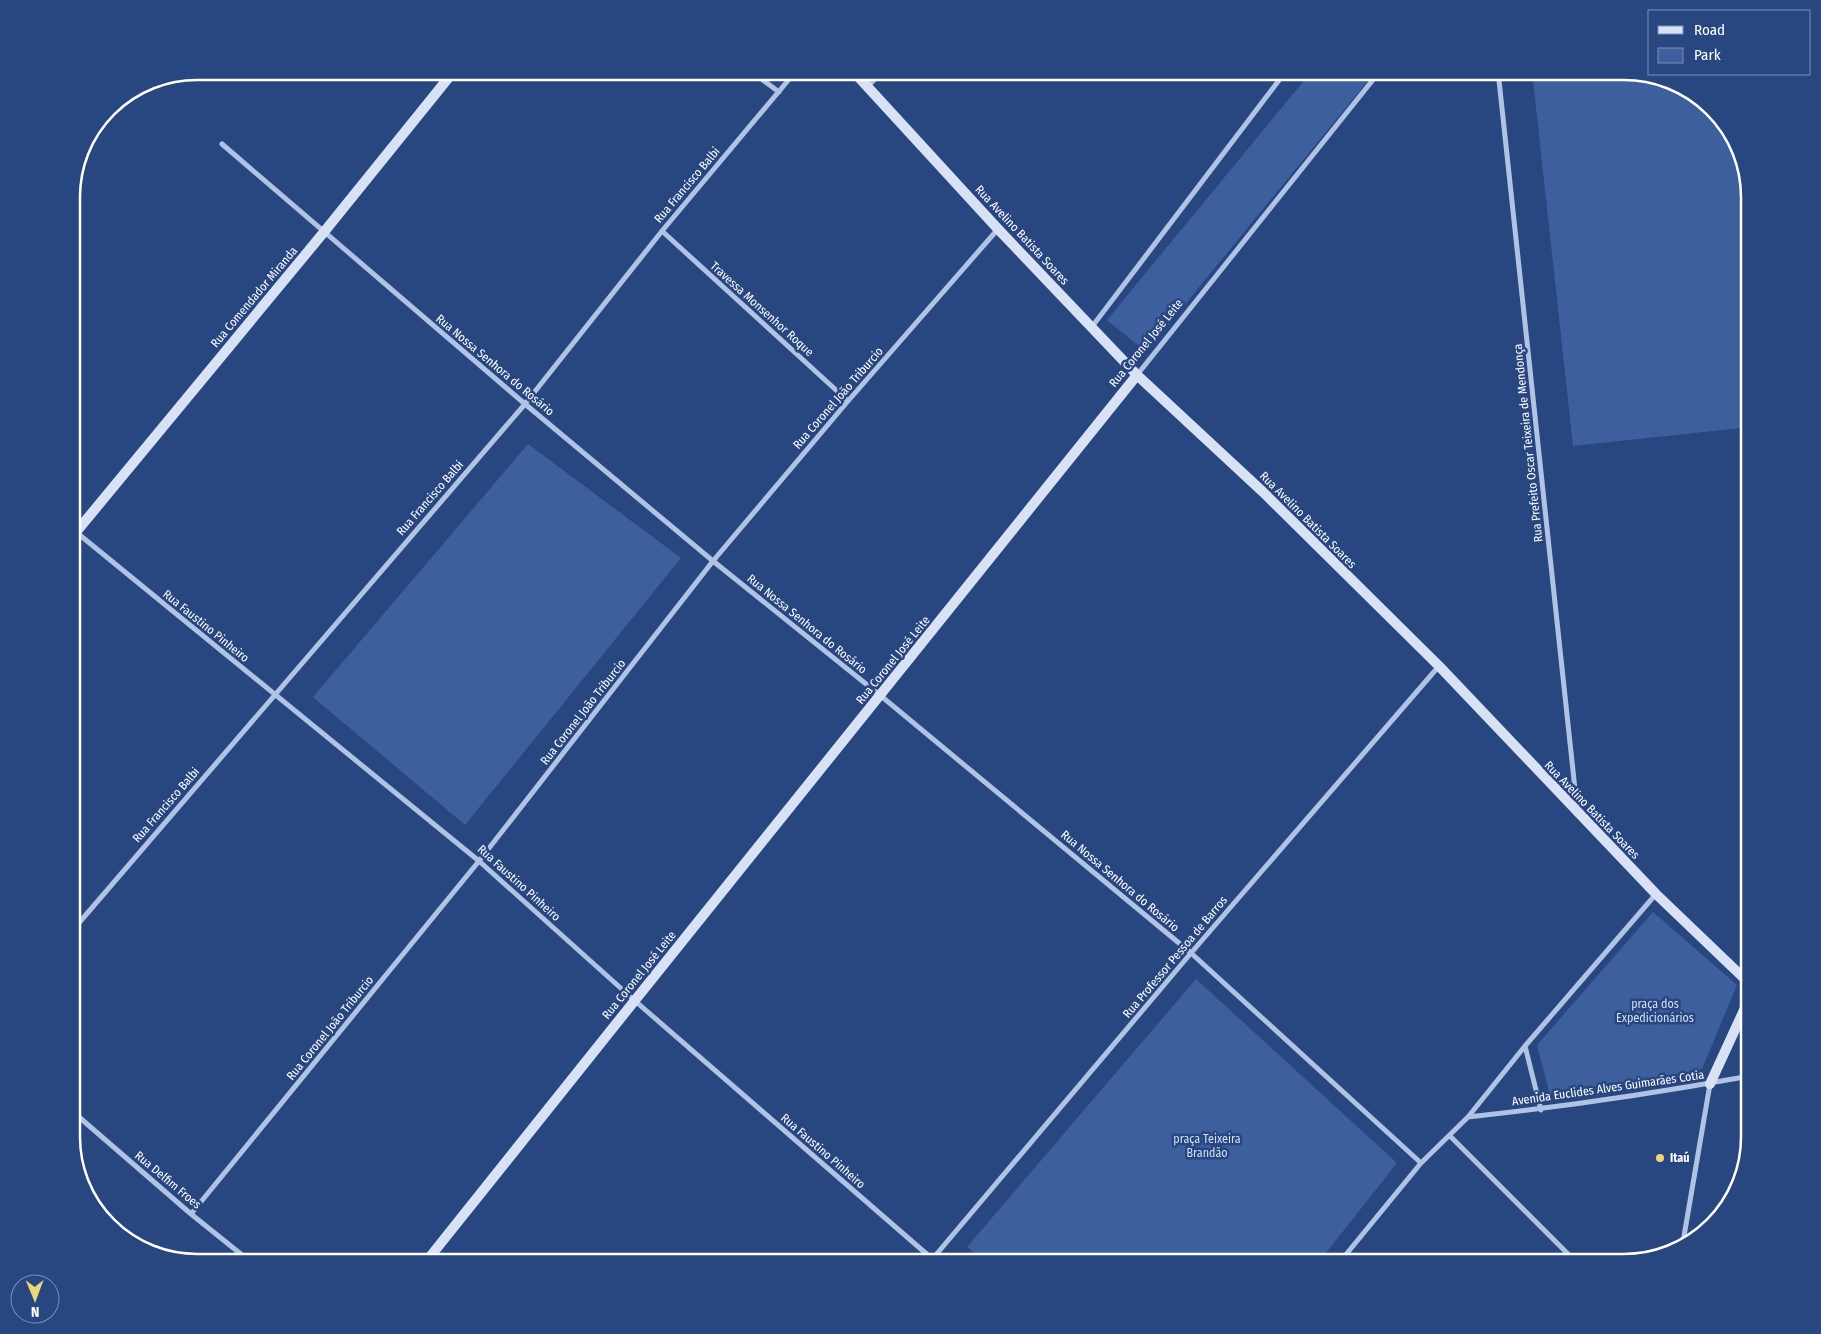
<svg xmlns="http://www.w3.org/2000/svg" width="1821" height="1334" viewBox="0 0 1821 1334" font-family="'Fira Sans Condensed',sans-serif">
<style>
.green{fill:#3d5f9d}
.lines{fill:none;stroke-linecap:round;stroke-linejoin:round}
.street{stroke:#b0c3e5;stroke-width:5}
.secondary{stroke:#d9e2f5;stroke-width:10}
.poi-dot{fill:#edd676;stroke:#284680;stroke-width:2}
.labels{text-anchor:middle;stroke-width:5;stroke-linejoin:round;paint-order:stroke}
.street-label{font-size:12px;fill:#fff;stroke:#284680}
.park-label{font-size:12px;fill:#d3dff5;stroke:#284680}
.poi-label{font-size:12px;font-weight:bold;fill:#fff;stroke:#284680;text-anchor:start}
.rim{fill:none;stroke:#fff;stroke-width:2.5}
</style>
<rect width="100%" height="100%" fill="#284680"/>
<path class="green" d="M1312 71H1376L1146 352 1107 320Z
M1532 71H1624L1664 78 1700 97 1737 141 1750 197V427L1573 446Z
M528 444 681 558 465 825 313 697Z
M1653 912 1737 985 1702 1069 1551 1099 1537 1045Z
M1196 979 1397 1163 1318 1263H985L967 1247Z"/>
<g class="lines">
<path class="street" d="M751 71 779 92
M1498 71 1577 808
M867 87 883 71
M222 144 525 404 713 561 881 696 1191 953 1421 1163
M662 231 848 401
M1091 328 1286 71
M1137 375 1380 71
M76 532 479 861 634 1000 937 1263
M72 931 525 404 662 231 796 71
M1525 1046 1541 1110
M72 1111 191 1214 252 1263
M1468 1117C1562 1107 1656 1093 1750 1076
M1450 1136 1577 1263
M191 1214 479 861 713 561 848 401 998 229
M1682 1248 1710 1084
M929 1263 1191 953 1439 666
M1339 1263 1421 1163 1468 1117 1525 1046 1656 894"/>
<path class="secondary" d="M853 71 998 229 1137 375 1263 492 1439 666 1656 894 1750 984
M72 537 324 232 454 71
M1710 1084 1750 997
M425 1263C661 966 900 672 1137 375"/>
</g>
<circle class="poi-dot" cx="1660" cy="1158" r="5"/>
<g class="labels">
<g class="street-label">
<text transform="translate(687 185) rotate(-50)" y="4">Rua Francisco Balbi</text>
<text transform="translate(1022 235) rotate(47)" y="4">Rua Avelino Batista Soares</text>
<text transform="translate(254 297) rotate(-50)" y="4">Rua Comendador Miranda</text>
<text transform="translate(762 309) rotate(42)" y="4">Travessa Monsenhor Roque</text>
<text transform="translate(1146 343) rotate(-51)" y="4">Rua Coronel José Leite</text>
<text transform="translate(495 365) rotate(40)" y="4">Rua Nossa Senhora do Rosário</text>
<text transform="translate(838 398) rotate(-49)" y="4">Rua Coronel João Triburcio</text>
<text transform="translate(1528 443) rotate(-96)" y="4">Rua Prefeito Oscar Teixeira de Mendonça</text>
<text transform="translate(430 498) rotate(-49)" y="4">Rua Francisco Balbi</text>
<text transform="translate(1308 520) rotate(45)" y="4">Rua Avelino Batista Soares</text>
<text transform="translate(807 624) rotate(39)" y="4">Rua Nossa Senhora do Rosário</text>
<text transform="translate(206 626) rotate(39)" y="4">Rua Faustino Pinheiro</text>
<text transform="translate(893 660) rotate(-51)" y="4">Rua Coronel José Leite</text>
<text transform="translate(583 712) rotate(-52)" y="4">Rua Coronel João Triburcio</text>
<text transform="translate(166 805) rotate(-49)" y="4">Rua Francisco Balbi</text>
<text transform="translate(1592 810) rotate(46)" y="4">Rua Avelino Batista Soares</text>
<text transform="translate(1120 881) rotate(40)" y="4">Rua Nossa Senhora do Rosário</text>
<text transform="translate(519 883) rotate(42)" y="4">Rua Faustino Pinheiro</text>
<text transform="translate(1175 957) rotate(-50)" y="4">Rua Professor Pessoa de Barros</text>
<text transform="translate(639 975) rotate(-51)" y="4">Rua Coronel José Leite</text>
<text transform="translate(330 1028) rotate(-51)" y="4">Rua Coronel João Triburcio</text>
<text transform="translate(1608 1088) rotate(-8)" y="4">Avenida Euclides Alves Guimarães Cotia</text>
<text transform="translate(823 1151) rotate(41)" y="4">Rua Faustino Pinheiro</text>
<text transform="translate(168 1180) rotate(40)" y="4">Rua Delfim Froes</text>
</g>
<g class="park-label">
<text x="1655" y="1008">praça dos<tspan x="1655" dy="14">Expedicionários</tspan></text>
<text x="1207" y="1143">praça Teixeira<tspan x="1207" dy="14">Brandão</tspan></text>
</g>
<g class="poi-label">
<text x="1670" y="1162">Itaú</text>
</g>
</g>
<path d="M0 0H1821V1334H0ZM197 80H1624A117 117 0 0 1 1741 197V1137A117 117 0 0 1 1624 1254H197A117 117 0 0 1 80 1137V197A117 117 0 0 1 197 80Z" fill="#284680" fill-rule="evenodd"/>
<path class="rim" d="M197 80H1624A117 117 0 0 1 1741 197V1137A117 117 0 0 1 1624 1254H197A117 117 0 0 1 80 1137V197A117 117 0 0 1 197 80Z"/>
<rect x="1648" y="10" width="162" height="65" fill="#284680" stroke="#7e90b3"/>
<rect x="1658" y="26" width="25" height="8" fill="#d9e2f5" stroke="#7e90b3"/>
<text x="1694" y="35" font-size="15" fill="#ffffff">Road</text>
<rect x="1658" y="48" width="25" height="15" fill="#3d5f9d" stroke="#7e90b3"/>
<text x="1694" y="60" font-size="15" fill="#ffffff">Park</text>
<g transform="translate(35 1299) rotate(179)"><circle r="24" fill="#284680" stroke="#7e90b3"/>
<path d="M0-4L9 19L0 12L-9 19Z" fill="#edd676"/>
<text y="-8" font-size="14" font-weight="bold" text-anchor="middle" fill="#ffffff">N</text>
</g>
</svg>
